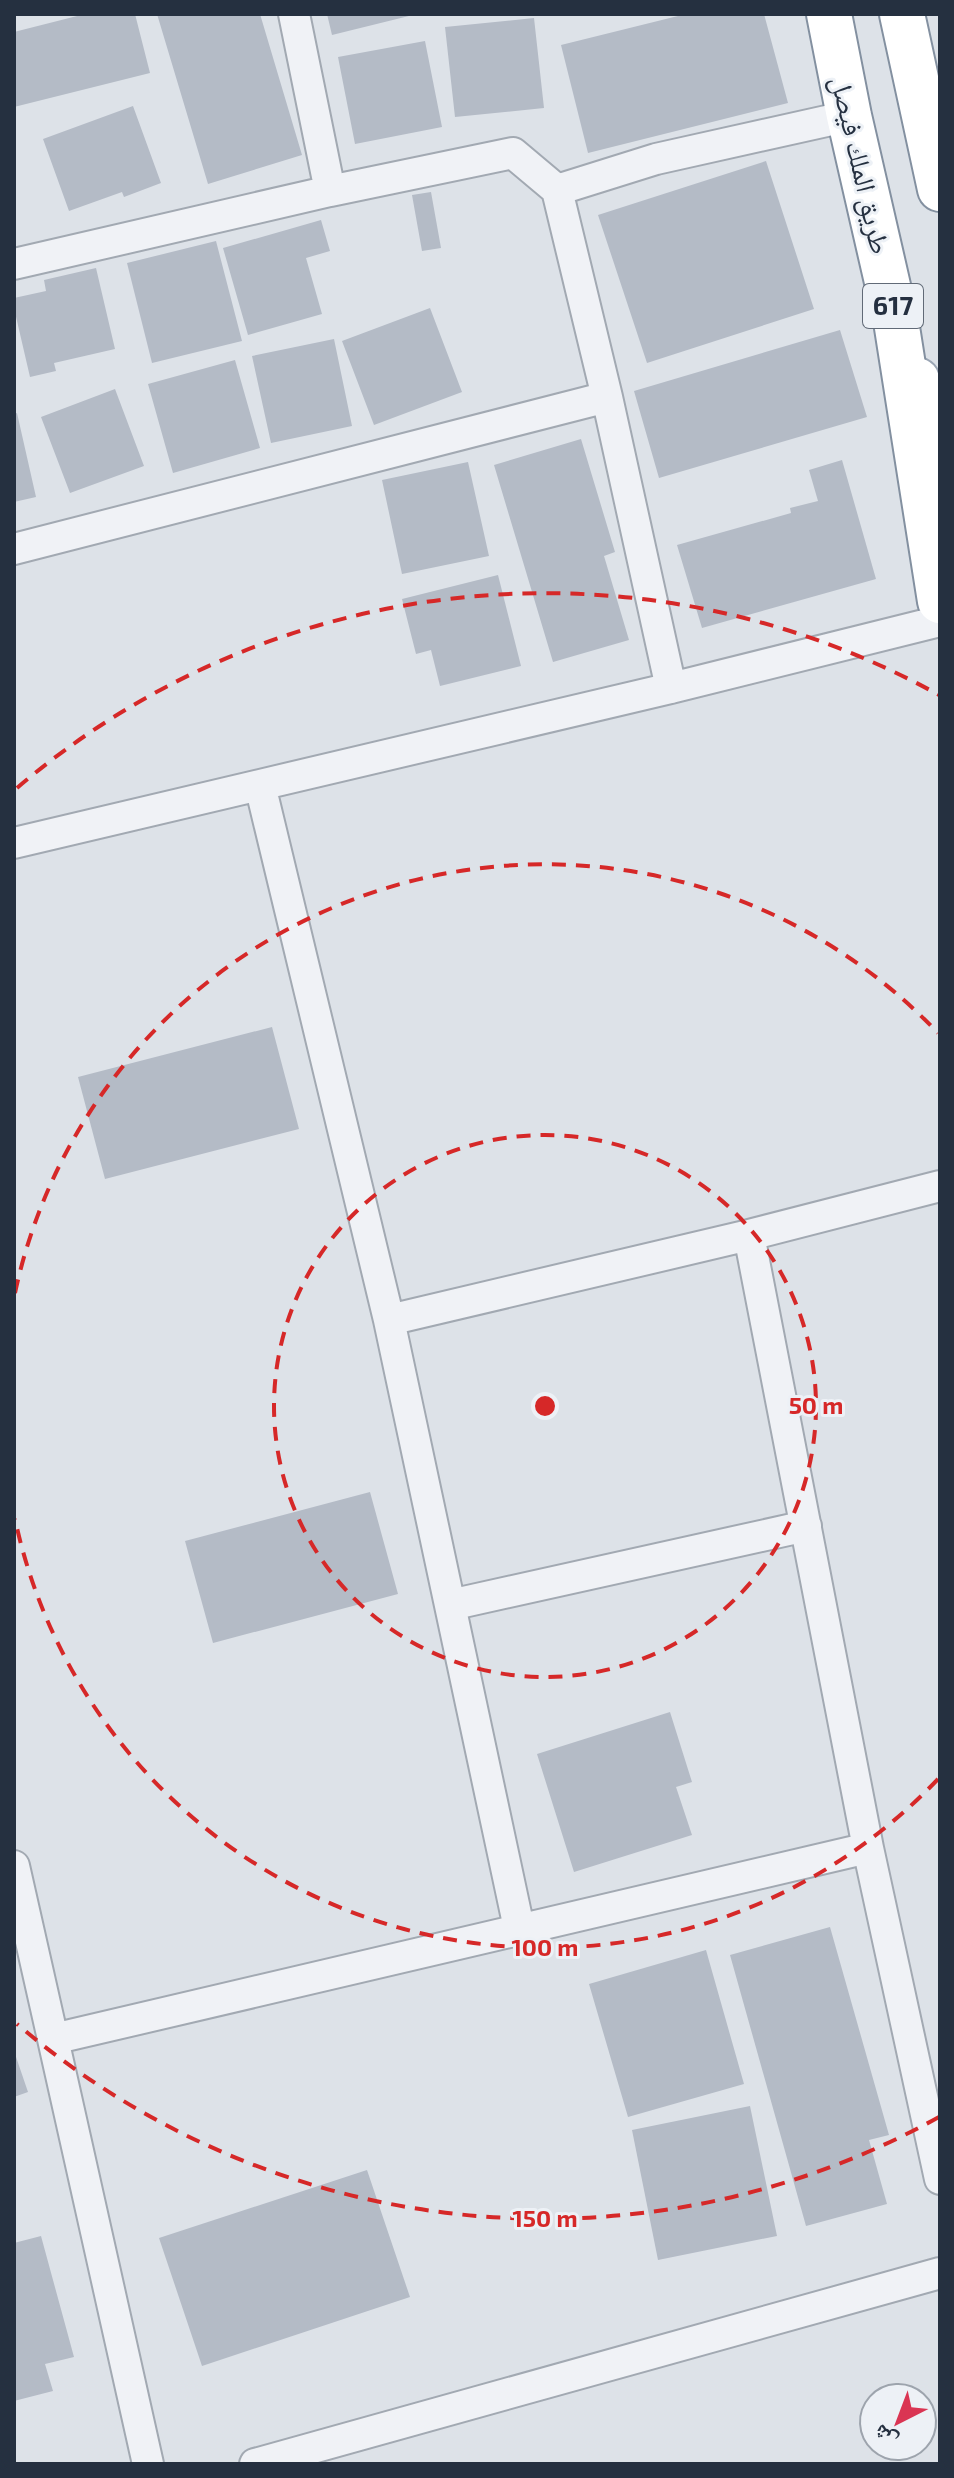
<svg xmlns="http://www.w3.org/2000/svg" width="954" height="2478" viewBox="0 0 954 2478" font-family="'Exo 2','Noto Naskh Arabic',sans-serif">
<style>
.building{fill:#b4bbc6}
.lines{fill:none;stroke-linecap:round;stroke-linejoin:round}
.minor-casing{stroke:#a2a9b2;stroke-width:34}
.primary-casing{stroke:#9ba6b5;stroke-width:48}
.trunk-casing{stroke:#8390a0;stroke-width:48}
.minor{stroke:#f0f2f6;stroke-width:30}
.primary{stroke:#fff;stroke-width:44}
.trunk{stroke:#fff;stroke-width:44}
.ring{fill:none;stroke:#d62828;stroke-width:4;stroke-dasharray:14 10}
.labels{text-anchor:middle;stroke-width:6;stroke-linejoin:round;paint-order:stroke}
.shield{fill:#edf1f6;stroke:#616a77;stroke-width:2}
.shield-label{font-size:26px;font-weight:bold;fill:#253040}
.street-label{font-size:28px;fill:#253040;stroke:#edf1f6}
.centre{fill:#d62828;stroke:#edf1f6;stroke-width:4}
.ring-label{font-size:24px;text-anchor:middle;font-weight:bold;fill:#d62828;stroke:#edf1f6;stroke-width:6;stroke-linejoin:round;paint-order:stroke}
</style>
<rect width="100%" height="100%" fill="#dde2e8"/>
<path class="building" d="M85 14H135L150 73 14 107V32Z
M157 14H260L302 155 208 184Z
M327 14H413V15L332 35Z
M686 14H764L788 103 588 153 561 45Z
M534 18 544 108 455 117 445 27Z
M425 41 442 127 355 144 338 57Z
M133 106 161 183 124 197 122 192 69 211 43 139Z
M766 161 814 309 647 363 598 215Z
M431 192 441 248 422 251 412 195Z
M321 220 330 251 306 258 322 314 248 335 223 248Z
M216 241 242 341 152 363 127 263Z
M96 268 115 349 54 363 56 371 30 377 14 308V298L46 291 44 280Z
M430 308 462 392 374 425 342 341Z
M840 330 867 417 659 478 634 391Z
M334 339 352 426 271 443 252 356Z
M235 360 260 448 173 473 148 384Z
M115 389 144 466 70 493 41 417Z
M17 413 36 497 14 502V414Z
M581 439 615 552 604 556 629 640 553 662 494 465Z
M842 460 876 579 702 628 677 545 791 513 790 508 818 501 809 470Z
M468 462 489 556 402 574 382 480Z
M498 575 521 666 440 686 431 650 416 654 402 599Z
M272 1027 299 1129 105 1179 78 1077Z
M370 1492 398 1594 213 1643 185 1541Z
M670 1712 692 1782 676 1787 692 1835 574 1872 537 1754Z
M830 1927 889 2135 869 2140 887 2204 806 2226 730 1955Z
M706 1950 744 2084 628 2117 589 1984Z
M14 2051 28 2092 14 2097Z
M750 2106 777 2236 658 2260 632 2130Z
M367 2170 410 2297 202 2366 159 2238Z
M41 2236 74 2357 45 2364 53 2391 14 2401V2243Z"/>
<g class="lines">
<g class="minor-casing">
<path id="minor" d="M294 14 330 191
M557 190 656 159 849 116
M14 264 330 191 513 153 557 190 607 397 671 688
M14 549 607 397
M260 785 389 1320
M14 843 671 688 940 621
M749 1235 940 1186
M450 1605 806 1526
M14 1866 53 2039
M519 1928 389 1320 749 1235 868 1848
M148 2464 53 2039 868 1848 940 2179
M255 2464 940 2273"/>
</g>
<g class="primary-casing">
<path id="primary" d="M917 380 940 446"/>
</g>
<g class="trunk-casing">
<path id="trunk" d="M829 14 849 116 896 321 940 601
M902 14 940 189"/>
</g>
<use href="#minor" class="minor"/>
<use href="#primary" class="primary"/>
<use href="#trunk" class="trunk"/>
</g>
<g class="ring">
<circle cx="545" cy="1406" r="271"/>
<path d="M938 1779A542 542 0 0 1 15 1519M15 1293A542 542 0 0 1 938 1033"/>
<path d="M939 2117A813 813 0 0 1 17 2024M17 788A813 813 0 0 1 939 695"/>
</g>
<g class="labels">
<rect class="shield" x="863" y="284" width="60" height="44" rx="6"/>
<g class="shield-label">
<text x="893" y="315">617</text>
</g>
<g class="street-label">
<text transform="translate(861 165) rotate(77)" y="10">طريق الملك فيصل</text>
</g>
</g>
<circle cx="545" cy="1406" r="12" class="centre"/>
<g class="ring-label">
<text x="816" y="1414">50 m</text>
<text x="545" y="1956">100 m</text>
<text x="545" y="2227">150 m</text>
</g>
<rect width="954" height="2478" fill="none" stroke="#253040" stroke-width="32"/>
<g transform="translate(898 2422) rotate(222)"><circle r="38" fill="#edf1f6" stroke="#9da4ad" stroke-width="2"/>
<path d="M0-6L14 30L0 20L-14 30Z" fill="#da3553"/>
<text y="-12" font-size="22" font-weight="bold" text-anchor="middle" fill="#253040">ش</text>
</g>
</svg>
